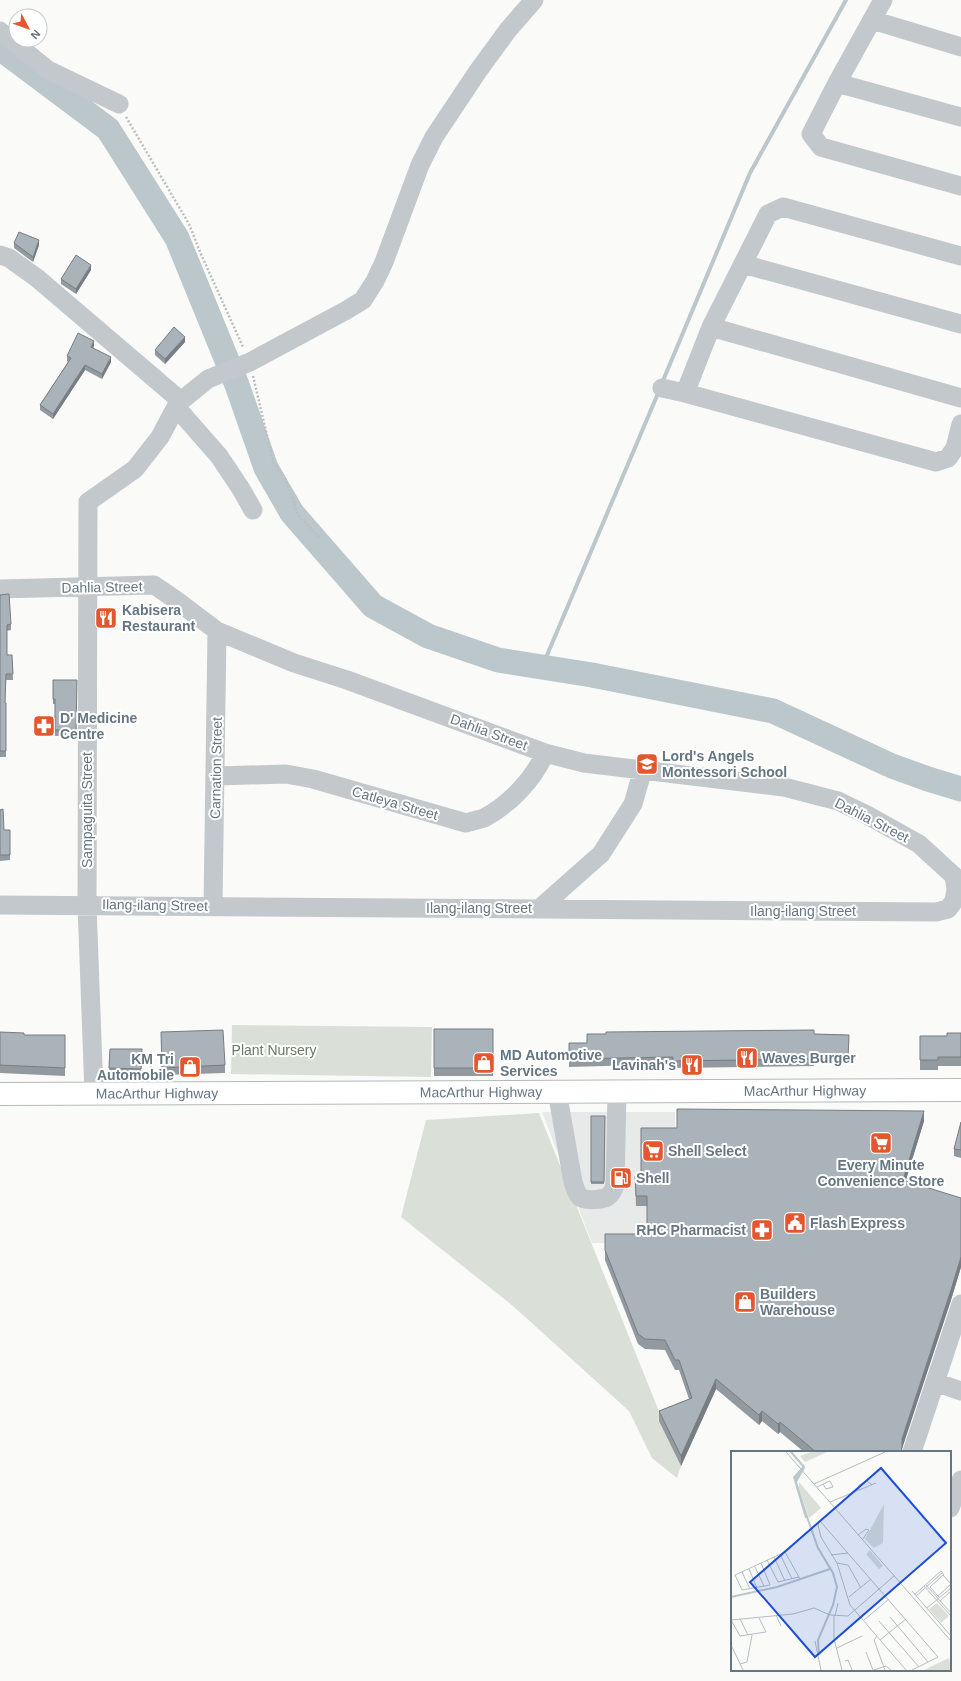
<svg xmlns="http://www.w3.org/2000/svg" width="961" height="1681" viewBox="0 0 961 1681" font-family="Helvetica,sans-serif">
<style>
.built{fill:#e8e9e9}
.green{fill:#dadfd7}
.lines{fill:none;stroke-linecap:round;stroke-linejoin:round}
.stream{stroke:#bbc7cb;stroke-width:4}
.river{stroke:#bbc7cb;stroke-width:25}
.highway-casing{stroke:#b4b9bd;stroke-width:24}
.path{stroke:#bbbfc2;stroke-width:2.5;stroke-dasharray:2 2;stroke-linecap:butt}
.minor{stroke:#c3c8cc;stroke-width:19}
.highway{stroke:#fff;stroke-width:22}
.wall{fill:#929a9f}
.shaded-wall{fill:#777d82}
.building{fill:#aab3b9;stroke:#777d82}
.labels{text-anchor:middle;stroke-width:4;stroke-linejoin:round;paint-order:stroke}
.street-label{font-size:14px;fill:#657683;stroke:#fff}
.poi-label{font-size:14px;font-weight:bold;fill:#657683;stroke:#fff;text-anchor:start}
.park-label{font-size:14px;fill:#687a64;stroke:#fff}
.inset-river{fill:none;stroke:#bbc7cb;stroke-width:2}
.inset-road{fill:none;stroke:#b5bdc2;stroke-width:1}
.view{fill:#1d4ed8;fill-opacity:0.15;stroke:#1d4ed8;stroke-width:2}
.inset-edge{fill:none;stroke:#657683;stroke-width:2}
</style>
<rect width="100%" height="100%" fill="#fafaf8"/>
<path class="built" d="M542 1112H675L676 1243H592Z"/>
<path class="green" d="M232 1025 432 1027 431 1077 231 1074Z
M539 1113 681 1466 677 1478 652 1458 629 1411 513 1306 401 1217 426 1120Z"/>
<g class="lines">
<path class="stream" d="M662 383 750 173 846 0
M542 667 659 391"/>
<path class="river" d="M0 48 108 129 177 238 237 385 266 468 292 513 373 606 428 636 498 660 592 675 773 711 892 766 928 779 961 789"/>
<g class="highway-casing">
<g id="highway">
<path id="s1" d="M0 1094 961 1090"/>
</g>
</g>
<path class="path" d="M126 117 189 224 200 252 243 347
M253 376 273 461 286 480 298 515 319 537"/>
<path class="minor" d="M883 0 837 83 811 134 821 147 961 186
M872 20 961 47
M0 31 48 70 119 104
M837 83 961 117
M0 255 9 258 37 278 181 401
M743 264 961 324
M711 327 961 398
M662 388 685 393 936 462 948 458 955 448 961 424
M685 393 711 327 768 214 783 207 961 256
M176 407 219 456 241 489 253 510
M0 589 154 585 176 600 217 631 294 663 347 680 545 753 584 763 784 787 838 801 867 815 919 844 954 876 956 889 954 901 948 909 936 912 0 905
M216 776 286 774 313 779 466 823C472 821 478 820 484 818 509 805 534 779 545 753
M213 906 217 631
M540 908 601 854 633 804 643 769
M557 1091 573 1182C575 1187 576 1193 580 1197 584 1201 602 1200 607 1197 612 1194 614 1189 615 1184L617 1092
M94 1093 87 905 88 502 135 469 160 437 176 407 181 401 208 379 250 362 345 311 363 300 375 281 384 262 420 165 434 137 478 71 508 30 534 0
M935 1382 961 1391
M912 1452 961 1304
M950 1508 961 1480"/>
<use href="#highway" class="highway"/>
</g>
<path class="wall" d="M14 243 39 245 33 262 14 248Z
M91 270 76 294 61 284V279Z
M185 342 165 364 155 355V350Z
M94 346 93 348 111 362 102 379 85 370 53 419 40 410V405L68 362 67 361V356Z
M0 595 11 624V630L7 631V655H12L13 680H6L5 703H6V757H0Z
M53 680H77L76 735 55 736V704H53Z
M0 810 4 830H10V860L0 861Z
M434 1029H493V1076H434Z
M0 1032 24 1035H65V1076L0 1073Z
M961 1033V1066H938V1070H920V1036H947Z
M606 1034H814L849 1035 848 1064 814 1063V1066L673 1068V1064L569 1067V1043H587Z
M161 1040 225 1065V1073L162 1075Z
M110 1049H142L141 1074 109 1073Z
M591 1116H605L604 1184H591Z
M924 1121 905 1181 961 1198V1267L951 1300 902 1446V1452H804L780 1432 778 1434 762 1421 759 1425 716 1389 681 1466 659 1421V1411L689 1399 679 1370H675L665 1350 645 1349 638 1344 605 1260V1234H647V1206H636L635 1176 641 1174 677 1128Z
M961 1122V1158L954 1156V1149Z"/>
<path class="shaded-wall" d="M39 240V245L33 262V257Z
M91 265V270L76 294V289Z
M185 337V342L165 364V359Z
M94 341V346L91 352V347Z
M111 357V362L102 379V374Z
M85 365V370L53 419V414Z
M924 1111V1121L903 1190V1180Z
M961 1257V1267L951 1300 902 1449V1439Z
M716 1379V1389L681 1466V1456Z
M762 1411V1421L759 1425V1415Z
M780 1422V1432L778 1434V1424Z"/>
<path class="building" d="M19 232 39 240 33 257 14 243Z
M76 255 91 265 76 289 61 279Z
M174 327 185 337 165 359 155 350Z
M78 333 94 341 91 347 111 357 102 374 85 365 53 414 40 405 71 358 67 356Z
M9 594 11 624 7 625V655H12L13 674H6L5 703H6V751H0V595Z
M53 680H77L76 730H55V699H53Z
M3 809 4 830H10V855H0V810Z
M434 1029H493V1068H434Z
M223 1030 225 1065 162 1068 161 1032Z
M814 1030V1034L849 1035 848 1057 814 1056V1059L673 1061V1057L569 1059V1043H587V1034H606V1032Z
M0 1032 24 1033V1035H65V1068L0 1065Z
M947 1033H961V1057H938V1060H920V1036H947Z
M110 1049H142L141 1069 109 1068Z
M677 1109 924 1111 903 1180 961 1198V1257L951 1290 902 1439V1447L901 1452H816L780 1422 778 1424 762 1411 759 1415 716 1379 681 1456 659 1411 692 1398 679 1360H675L665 1340 645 1339 638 1334 605 1250V1234H647V1196H636L635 1176 641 1174V1128H677Z
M591 1116H605L604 1182H591Z
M961 1122V1150L954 1149Z"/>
<defs>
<g id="restaurant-square" transform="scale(1.15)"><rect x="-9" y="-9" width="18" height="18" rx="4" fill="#e4572e" stroke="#fff"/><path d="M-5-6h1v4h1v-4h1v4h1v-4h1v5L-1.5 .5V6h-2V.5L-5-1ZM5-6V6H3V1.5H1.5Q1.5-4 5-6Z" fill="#fff"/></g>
<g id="pharmacy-square" transform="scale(1.15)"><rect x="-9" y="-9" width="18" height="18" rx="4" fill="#e4572e" stroke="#fff"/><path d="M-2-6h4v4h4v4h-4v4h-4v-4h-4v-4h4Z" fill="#fff"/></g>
<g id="school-square" transform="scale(1.15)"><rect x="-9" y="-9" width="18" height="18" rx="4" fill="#e4572e" stroke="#fff"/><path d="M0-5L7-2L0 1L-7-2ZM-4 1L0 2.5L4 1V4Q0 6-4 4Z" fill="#fff"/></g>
<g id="shop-square" transform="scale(1.15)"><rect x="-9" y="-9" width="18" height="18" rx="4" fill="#e4572e" stroke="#fff"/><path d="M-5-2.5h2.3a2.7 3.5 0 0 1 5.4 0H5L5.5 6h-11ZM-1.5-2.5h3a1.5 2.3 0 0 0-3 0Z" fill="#fff"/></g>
<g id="supermarket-square" transform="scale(1.15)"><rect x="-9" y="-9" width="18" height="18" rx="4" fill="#e4572e" stroke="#fff"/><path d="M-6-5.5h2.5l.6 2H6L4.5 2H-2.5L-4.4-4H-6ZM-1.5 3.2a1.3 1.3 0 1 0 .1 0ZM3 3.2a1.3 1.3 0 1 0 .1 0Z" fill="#fff"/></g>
<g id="fuel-square" transform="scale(1.15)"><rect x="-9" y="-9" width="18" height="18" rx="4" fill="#e4572e" stroke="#fff"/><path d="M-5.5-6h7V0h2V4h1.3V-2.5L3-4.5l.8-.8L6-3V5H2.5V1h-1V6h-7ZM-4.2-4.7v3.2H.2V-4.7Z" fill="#fff"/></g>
<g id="civic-square" transform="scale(1.15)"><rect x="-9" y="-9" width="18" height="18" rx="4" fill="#e4572e" stroke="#fff"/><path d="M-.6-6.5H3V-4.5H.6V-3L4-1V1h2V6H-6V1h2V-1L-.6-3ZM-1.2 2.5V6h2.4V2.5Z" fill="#fff"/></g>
</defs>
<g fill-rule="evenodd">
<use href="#restaurant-square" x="106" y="618"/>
<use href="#pharmacy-square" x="44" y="726"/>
<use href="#school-square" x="647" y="764"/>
<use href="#restaurant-square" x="747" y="1058"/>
<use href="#shop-square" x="484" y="1063"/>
<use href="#restaurant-square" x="692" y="1065"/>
<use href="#shop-square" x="190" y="1067"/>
<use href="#supermarket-square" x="881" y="1143"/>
<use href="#supermarket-square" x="653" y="1151"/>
<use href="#fuel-square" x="621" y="1178"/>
<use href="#civic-square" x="795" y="1223"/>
<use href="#pharmacy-square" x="762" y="1230"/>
<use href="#shop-square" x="745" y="1302"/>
</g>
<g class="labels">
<g class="street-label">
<text transform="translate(102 587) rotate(-1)" y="5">Dahlia Street</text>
<text transform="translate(489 732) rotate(20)" y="5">Dahlia Street</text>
<text transform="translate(216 768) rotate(-89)" y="5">Carnation Street</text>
<text transform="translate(395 803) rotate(16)" y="5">Catleya Street</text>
<text transform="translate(87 810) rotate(-90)" y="5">Sampaguita Street</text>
<text transform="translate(872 820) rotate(27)" y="5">Dahlia Street</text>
<text transform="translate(155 905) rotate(1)" y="5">Ilang-ilang Street</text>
<text x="479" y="913">Ilang-ilang Street</text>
<text x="803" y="916">Ilang-ilang Street</text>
<text dy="5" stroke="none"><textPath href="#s1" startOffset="805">MacArthur Highway</textPath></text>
<text dy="5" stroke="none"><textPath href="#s1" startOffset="481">MacArthur Highway</textPath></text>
<text dy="5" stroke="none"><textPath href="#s1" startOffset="157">MacArthur Highway</textPath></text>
</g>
<g class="poi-label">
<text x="122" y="615">Kabisera<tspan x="122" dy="16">Restaurant</tspan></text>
<text x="60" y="723">D' Medicine<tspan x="60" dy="16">Centre</tspan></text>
<text x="662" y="761">Lord's Angels<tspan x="662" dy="16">Montessori School</tspan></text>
<text x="500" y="1060">MD Automotive<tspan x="500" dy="16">Services</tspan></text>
<text x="762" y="1063">Waves Burger</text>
<text x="174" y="1064" text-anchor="end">KM Tri<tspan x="174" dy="16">Automobile</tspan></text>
<text x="676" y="1070" text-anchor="end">Lavinah's</text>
<text x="668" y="1156">Shell Select</text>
<text x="881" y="1170" text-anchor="middle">Every Minute<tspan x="881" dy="16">Convenience Store</tspan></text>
<text x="636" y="1183">Shell</text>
<text x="810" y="1228">Flash Express</text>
<text x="746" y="1235" text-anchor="end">RHC Pharmacist</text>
<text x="760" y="1299">Builders<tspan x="760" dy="16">Warehouse</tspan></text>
</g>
<g class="park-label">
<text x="274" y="1055">Plant Nursery</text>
</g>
</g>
<g transform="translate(731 1451)">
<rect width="220" height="220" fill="#fafaf8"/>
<path d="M80 1H96L74 11 69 5ZM68 31 90 57 78 67 68 37ZM153 53 152 92 143 97 134 88ZM139 99 152 115 148 118 135 103ZM206 152 218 165 210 172 198 158ZM218 207 220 219H193Z" fill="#dadfd7"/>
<path d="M73 14 74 17 66 31 77 66 74 67 62 26Z" fill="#bbc7cb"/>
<path class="inset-river" d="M60 1 73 16M75 63 87 97 102 122 106 136 102 154 87 189 88 204M0 146 46 136 99 118"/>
<path class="inset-road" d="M55 1 220 190M83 33 154 1M86 36 90 34 99 30 102 36 95 38 92 33M128 39V34L136 30 141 34M99 51 145 32M127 84 135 78 138 79 132 88M49 103 61 128M100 104 117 102M43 106 54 130M36 109 47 131 68 126M30 112 39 134 11 139 4 124 54 101 69 128M106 112 117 114 130 137M24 116 33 135M18 118 26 137M11 121 19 138M195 134 220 162M193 135 220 165M181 140 220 185M183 144 210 120 213 124M185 145 211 122M207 145 220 133 212 124 199 136 207 145 209 147M118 146 140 128M209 150 220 140M196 157 220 137M45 164 50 175M103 165V188L111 219M104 165 107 152M159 166 197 211M9 168 17 184M0 169 62 163 83 157 99 164 117 165 163 125M0 169 9 185 35 181 28 167M133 169 158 148M148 170 188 216M146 185 143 189 154 219M149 189 175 168M84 190 90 219M0 194 12 219M106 197 131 185M135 201 142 219M114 210 117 209 121 219M9 213 16 211 21 184M143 219 155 215 160 219M175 219 119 154 106 112 90 86 87 74 89 70 207 206 181 219"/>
<path class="view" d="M150 17 215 92 84 206 19 131Z"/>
<rect width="220" height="220" class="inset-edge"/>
</g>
<g transform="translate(28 28) rotate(131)"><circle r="19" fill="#ffffff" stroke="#c1c8cd"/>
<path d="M0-3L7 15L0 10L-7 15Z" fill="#e4572e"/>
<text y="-6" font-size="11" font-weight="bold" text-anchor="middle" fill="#657683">N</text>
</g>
</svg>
